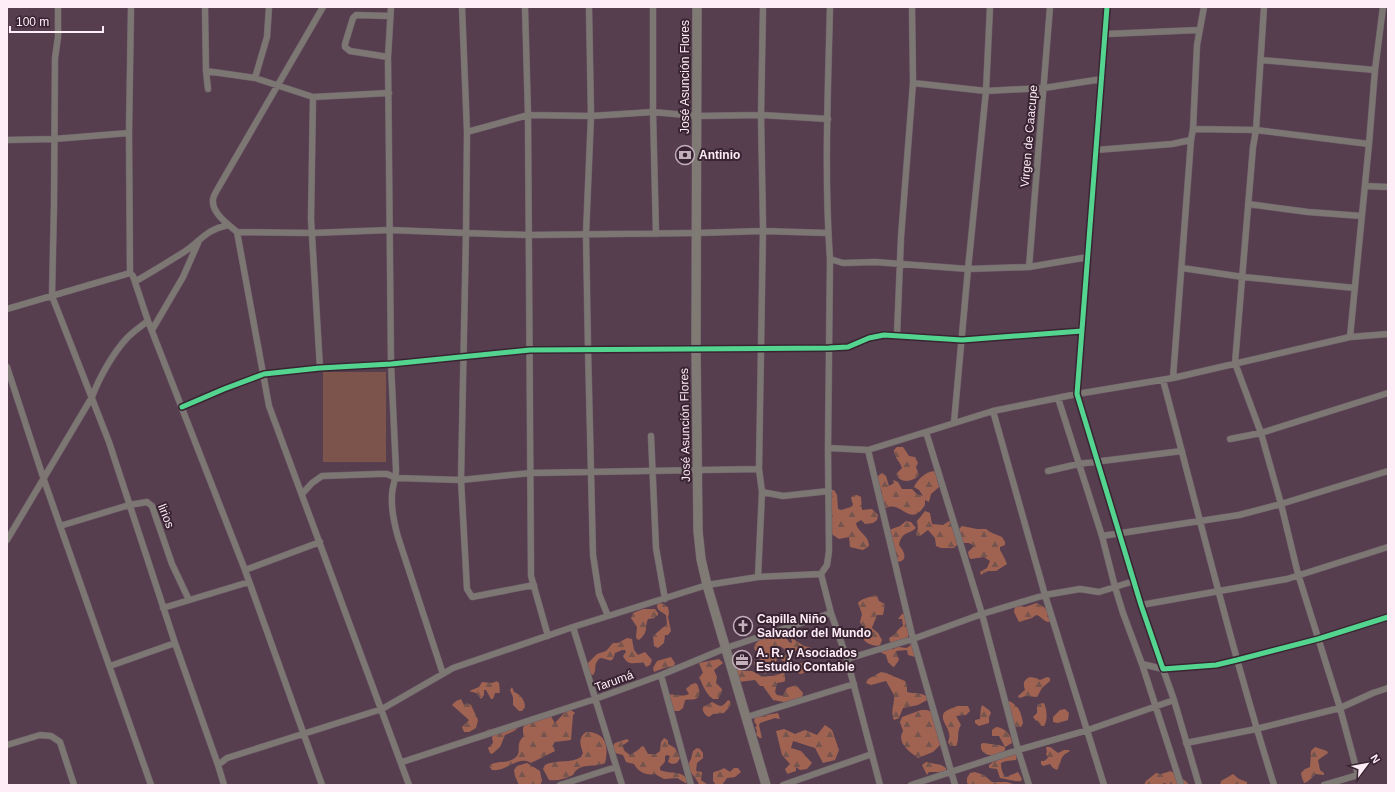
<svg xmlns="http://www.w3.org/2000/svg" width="1395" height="792" viewBox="0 0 1395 792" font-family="Arial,sans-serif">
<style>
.forest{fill:url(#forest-firs)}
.pitch{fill:#7c544b}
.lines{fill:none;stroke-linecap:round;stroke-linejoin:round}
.street-casing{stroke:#6e5c69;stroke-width:7}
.secondary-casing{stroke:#6e5c69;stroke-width:10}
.street{stroke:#7c7773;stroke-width:6}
.secondary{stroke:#807a74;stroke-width:9}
.cycleway-casing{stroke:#392432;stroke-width:8}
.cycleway{stroke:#53d58f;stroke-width:5}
.labels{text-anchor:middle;stroke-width:4;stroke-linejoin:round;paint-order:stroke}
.street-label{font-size:12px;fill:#feecf7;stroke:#392432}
.poi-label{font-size:12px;font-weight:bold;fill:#feecf7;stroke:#392432;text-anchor:start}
</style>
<defs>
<pattern id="forest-firs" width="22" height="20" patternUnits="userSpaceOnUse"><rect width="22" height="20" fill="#a06352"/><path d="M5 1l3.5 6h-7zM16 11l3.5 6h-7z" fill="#76554e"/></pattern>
</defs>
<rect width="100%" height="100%" fill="#563e4f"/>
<path class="forest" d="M897 447H903L909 456 915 457 918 463 916 467 919 475C913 482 900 484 896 474L902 468C900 461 894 458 894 450Z
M934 471 936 475 939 487 931 494 929 502 925 500V505C910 529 902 500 886 508L879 506 878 501 882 492C877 484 873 478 882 473L886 476 889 486 894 483 893 480 898 482 902 489H912L917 494 923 496 919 490 914 487C918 479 925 472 934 471Z
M831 490H834L837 495 838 509 841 510 851 507 853 505 851 498 852 496 857 495 861 497 862 510 872 509 878 515 877 520 873 523 865 524 861 520 856 523C857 532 869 535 869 546L863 550 850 547 849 537 839 539 830 533V515L832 508 830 500Z
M925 511 930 513 932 524 943 525 949 521 952 523 958 544 954 548H941L936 546 935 538 928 530 920 536H917L916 534 918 529 917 521Z
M906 521 911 522 916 528C908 535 902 531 899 545 904 551 909 561 897 562L889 530 900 526Z
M962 526 977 529H986L990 532 1002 537 1005 542V545L1000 547V550L1004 557 1007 564 996 571H988L981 575 980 572 987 568 990 561 984 557 971 559 969 557 968 552 974 546 969 543H963L960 539 958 530Z
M875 595 877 596 879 601 885 604 883 615H877C877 616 872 627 872 628L878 633 882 640 880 645C876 647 867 644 864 640L866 635 860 622 862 614 858 603C862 598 869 598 875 595Z
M659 603 664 604 668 607 669 613 668 617 671 631 668 635H665L664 643 658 648 654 646 653 636 667 624 666 615C661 611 657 611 657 605Z
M1037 603C1045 606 1052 614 1050 622 1044 623 1042 616 1036 615L1032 618 1019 622 1014 612 1015 607 1020 606 1025 607Z
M643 609H655L658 613V615L654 618 648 619C644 628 649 632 639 640L637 639 636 637 637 627 631 618 633 613Z
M902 614H905L910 632 907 639 893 643 890 642 889 638C896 635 897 629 903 626L902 619H898Z
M794 628 799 630 793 639 804 646 811 648 814 654 812 656 809 658 806 655 805 651 798 649 792 654 791 659 795 664 808 662 810 667V670L801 674 788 670 787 663 780 659V656L785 655 787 653 784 649 780 646 778 648V658L770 671 765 674 758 671 754 665V662L761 659 764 655 762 653C757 652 754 651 754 646 763 634 771 632 785 636L789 642 792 643C791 637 789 632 794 628Z
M627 638 632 639 634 650 638 655 645 652 652 660 650 665 646 667 643 663C635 662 628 667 623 656L626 652 625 650H622L615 653C612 666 609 658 600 658 592 665 598 669 593 675L590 674 587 664 597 654 606 651 613 643H618Z
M911 644 917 655 915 657 908 655 907 650 896 651 899 660 894 667 892 666 888 662 886 655 878 651 886 646 893 649 898 647 907 648Z
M671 657 675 663 674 666 664 668 654 672 653 668 657 661Z
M719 659 723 663 714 670 717 677 716 683 722 689 721 694 718 699H713C705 693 703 685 699 677L703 673 699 663Z
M737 669 742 671H752L761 676H773L783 673 785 674V681L783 682 777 683 775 692 777 695 783 696 787 688 796 685 803 693 802 698 784 702 773 700 763 686H760L755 680 738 682 734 673Z
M881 672 886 673 905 681 907 686V692C914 694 920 692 926 696L927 700 918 705 903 708 899 718 894 720C890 711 895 704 894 695L886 681 871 685 866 683 868 679Z
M1030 677 1036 678 1040 680 1047 677 1050 678V681L1042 688 1037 697 1026 696 1019 698 1018 696 1025 690C1023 684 1023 680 1030 677Z
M497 681 498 683 499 682 500 693H495L493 699H491L486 690H484V695L481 699 476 693 469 691 479 687 482 682 492 683Z
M695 683 697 684C699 688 702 697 695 699 693 700 689 699 685 700L683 708 679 711H674L668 695C677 693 680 698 689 694L686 689 690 685Z
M512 687 514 692C520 694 525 700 525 707L522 711H519L513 705V697L510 690Z
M461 699 464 705 467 703 471 705 478 720 476 728 469 732H464L462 727 469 720 452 705 456 701Z
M728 700 730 701 731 705 724 713 713 714 709 717C705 715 702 712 703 707L712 702C720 706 721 709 728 700Z
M1009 701C1019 706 1021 712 1023 723L1021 727H1013L1006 702Z
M1044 703C1047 710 1048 720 1044 726H1041L1037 720 1036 721 1033 717 1037 713V706L1038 704Z
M982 705 989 710 991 713 989 717V723L979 726 975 723V720L980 719 981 708Z
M957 706H968L970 711 966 715 956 716 961 725C956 732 960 739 956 746H950L948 742C949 740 950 736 949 733 948 726 936 715 948 710 951 708 954 708 957 706Z
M1065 709 1069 713 1068 720 1058 723 1053 722V717L1060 710Z
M571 710 575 713 573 715 571 740 555 742 553 746 555 751 531 763C518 755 506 772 492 770L489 766C497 759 508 765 516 757 522 751 515 745 523 737V728L526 722 550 715 555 723 566 711Z
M921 710H927L932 712 941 744 933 752 918 758C910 752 896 743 903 731L900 722 902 717Z
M778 713 780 719 775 718 760 723 759 725 762 738H760L756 735 757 731 755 727 757 726 754 721 755 717Z
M514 722H517L520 726 514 731 505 735 500 747 492 754 490 753 488 748 493 743 492 737 497 733 486 732 487 730 505 726Z
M825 725 832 730 839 750 835 760 823 763 815 748 793 741 791 748 801 751 812 763 807 769 800 770 796 767V771L787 774 785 769 790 764 782 755 776 731 784 729 795 734 805 730 817 735Z
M996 727C1005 728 1011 734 1012 743L1005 747V750C998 757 979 758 981 744L983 743C991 744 997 744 1005 747L999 736H992V730Z
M586 732C606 732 609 746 605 763 594 768 579 762 573 775 565 779 558 781 549 780L543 769 545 765C557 759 570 764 581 757L583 753C580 744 578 738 586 732Z
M664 738 666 739 668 741V744L675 748 680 758 677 763 672 764 668 762 670 756 667 755 665 756V762L660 767V770C671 775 684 769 689 783L687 784 677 778 664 779 655 774C647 776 638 772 634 764L626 762 623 755 615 753 612 747 615 743 627 739 629 741 623 745C623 751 626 752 630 755L638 750 643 745 648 754H656L660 751 661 742Z
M1046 747H1050L1058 753 1064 750H1069L1070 751C1058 757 1063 761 1057 770L1053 768 1050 764 1043 766 1041 764V761H1044L1048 758 1046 754 1047 752Z
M1315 747 1327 751 1328 753 1318 760 1320 770 1324 773V775L1316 774 1307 782 1304 783 1302 778 1301 773 1305 769 1310 767 1311 751Z
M697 748 700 749 703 753V758L697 763 696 771 702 772 701 780 708 785H699C697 777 690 775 688 765L691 759 693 751Z
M1013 751 1017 755 1016 760 1006 761 1001 763C1001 768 1002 774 1006 777L1018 772 1022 779 1021 781C1015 782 1007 779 1000 778L997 769 989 768V765L993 762 1001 759 1004 754Z
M926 762 941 765 946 768V772H929L927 775 922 765Z
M527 763 540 771 542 781 540 785H519L515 776 514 770 517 766Z
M724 768 730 772 734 768H738L741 772 735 777 727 778 722 785H716L713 781V773C715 771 720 771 724 768Z
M1171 771C1176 776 1187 780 1189 785H1167L1165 783 1159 785H1144L1146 781 1156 773 1161 774Z
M975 772 984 775 992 782H1007L1016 785H969L967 783V778L970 773Z
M1233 774 1239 779 1247 782V785H1220L1221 781Z"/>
<path class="pitch" d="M323 372H386V462H323Z"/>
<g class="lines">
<g class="street-casing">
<path id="street" d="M58 7V37L55 58 54 205 52 296 109 442 175 643
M205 7 206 71 208 89
M323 7 217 190C215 194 212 198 213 202 213 214 229 225 237 232L312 233 390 230 466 233 467 132 462 7
M391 7 388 57 391 364 396 470C396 479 392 487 392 495 391 510 394 523 398 537L443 674
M525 7 528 115 531 576 548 636
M589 7 591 116 586 234 588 349 593 555 599 594 608 616
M653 7V112L656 234
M830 7C828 91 824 175 830 259L828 448 829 551 827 565 821 574 831 613 847 659 880 785
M1107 7 1077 394 1141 605 1163 669 1216 665 1237 660 1318 639 1388 617
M1204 7 1197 45 1193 129 1256 130 1369 144 1350 337
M1264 7 1256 130 1253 147 1235 363 1261 433 1281 504 1298 574 1340 708 1358 775 1324 785
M1106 34 1199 30
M388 57 350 51 345 47V44L353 18 356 15 390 16
M1261 60 1375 70
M206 71 255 78 313 97 389 93
M255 78 267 37 269 7
M913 83 986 91 1044 88 1102 79
M313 97 311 219 320 368
M467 132 528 115 591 116 653 112 696 116 761 115 828 119
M129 133 131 7
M7 140 54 139 129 133 130 273
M1369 144 1375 70 1383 7
M1096 150 1172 144 1191 140 1193 129
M1365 186 1388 187
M1248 204 1308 212 1362 216
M237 232 269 406 409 785
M830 259 843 263 875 262 968 269 1029 267 1088 257
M1029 267 1050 7
M1182 268 1243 277 1355 288
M136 281C152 272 168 262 184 252 201 241 205 230 228 225
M7 309 130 273 133 276 148 321 245 570 322 785
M152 330 183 277 198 243
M897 335 901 237 913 83 912 7
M7 367 44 480 151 785
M1173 378 1191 140
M1163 380C1199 515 1232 651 1274 785
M1058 398 1102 536 1115 587 1123 613 1142 664 1181 785
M182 407 224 389 264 374 320 368 391 364 530 350 829 348 848 347 869 338 884 335 962 340 1082 331
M993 411 1045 595 1104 785
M954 422 968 269 986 91 990 7
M926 432 982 614 1018 750 1029 785
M651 436 656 548 665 599
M1230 439 1261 433 1388 393
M828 448 868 450 993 411 1077 394 1173 378 1350 337 1388 334
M868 450 913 639 955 785
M1048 471 1078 464 1182 451
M762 492 783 496 829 491
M302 494 312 483 322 476 378 474H387L396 478 461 480 466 233 528 235 697 233 763 231 828 233
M60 526 129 505 147 502 152 506 172 564 189 600
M1102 536 1239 515 1281 504 1388 471
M7 540 92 397C99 378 113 353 127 338 133 332 141 326 148 321
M245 570 320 542
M758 577 762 492 759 469 763 227 761 115 763 7
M534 585 472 597 467 589 461 480 531 473 759 469
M1141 605 1287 579 1388 547
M163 608 249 582
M847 659 913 639 982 614 1045 595 1080 589 1099 592 1134 581
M1142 664 1163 669 1174 700
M110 666 175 643 218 765
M661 675 691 785
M747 717 854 684
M1186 743 1256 729 1340 708 1373 693 1388 688
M7 745 40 735 51 736 60 742 74 785
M402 762 595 699 661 675 726 648 831 613
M224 785 218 765 227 758 382 709 453 668 573 627
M560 785 616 767
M622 785 573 627 707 585 758 577 821 574
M783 785 872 754
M911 785 1018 750 1088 730 1174 700 1199 785"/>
</g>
<g class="secondary-casing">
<path id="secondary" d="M697 7 696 348 698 531 701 559 707 585 766 785"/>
</g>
<use href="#street" class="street"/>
<use href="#secondary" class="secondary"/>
<g class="cycleway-casing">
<path id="cycleway" d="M1107 7 1077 394 1141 605 1163 669 1216 665 1237 660 1318 639 1388 617
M182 407 224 389 264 374 320 368 391 364 530 350 829 348 848 347 869 338 884 335 962 340 1082 331"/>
</g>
<use href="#cycleway" class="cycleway"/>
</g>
<defs>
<g id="bank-ring" transform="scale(1)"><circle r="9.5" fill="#392432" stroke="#c3afbc" stroke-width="1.5"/><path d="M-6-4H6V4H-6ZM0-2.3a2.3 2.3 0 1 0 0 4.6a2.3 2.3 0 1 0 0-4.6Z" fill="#c3afbc"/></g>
<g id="church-ring" transform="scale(1)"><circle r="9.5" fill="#392432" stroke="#c3afbc" stroke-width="1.5"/><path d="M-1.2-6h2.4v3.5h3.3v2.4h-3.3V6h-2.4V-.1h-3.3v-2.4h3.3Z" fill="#c3afbc"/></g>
<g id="office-ring" transform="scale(1)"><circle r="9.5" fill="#392432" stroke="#c3afbc" stroke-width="1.5"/><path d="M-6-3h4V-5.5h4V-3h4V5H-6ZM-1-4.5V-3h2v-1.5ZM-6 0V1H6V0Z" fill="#c3afbc"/></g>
</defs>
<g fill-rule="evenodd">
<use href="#bank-ring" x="685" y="155"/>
<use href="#church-ring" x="743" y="626"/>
<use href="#office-ring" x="742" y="660"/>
</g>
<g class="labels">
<g class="street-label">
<text transform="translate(685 77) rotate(-90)" y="4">José Asunción Flores</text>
<text transform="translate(1029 136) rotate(-85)" y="4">Virgen de Caacupe</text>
<text transform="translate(685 425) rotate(-91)" y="4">José Asunción Flores</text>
<text transform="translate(166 516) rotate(68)" y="4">lirios</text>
<text transform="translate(614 681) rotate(-20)" y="4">Tarumá</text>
</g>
<g class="poi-label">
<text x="699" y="159">Antinio</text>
<text x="757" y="623">Capilla Niño<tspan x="757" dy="14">Salvador del Mundo</tspan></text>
<text x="756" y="657">A. R. y Asociados<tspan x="756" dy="14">Estudio Contable</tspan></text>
</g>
</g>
<rect width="1395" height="792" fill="none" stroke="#feecf7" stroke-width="16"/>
<g transform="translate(1367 764) rotate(58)" stroke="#392432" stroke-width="3" paint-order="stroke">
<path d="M0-3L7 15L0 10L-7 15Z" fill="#feecf7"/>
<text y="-6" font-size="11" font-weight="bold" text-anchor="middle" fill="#feecf7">N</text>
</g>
<path d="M10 26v6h93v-6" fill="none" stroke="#feecf7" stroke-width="2"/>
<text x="16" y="26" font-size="12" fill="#feecf7" stroke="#392432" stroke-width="3" paint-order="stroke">100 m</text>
</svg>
